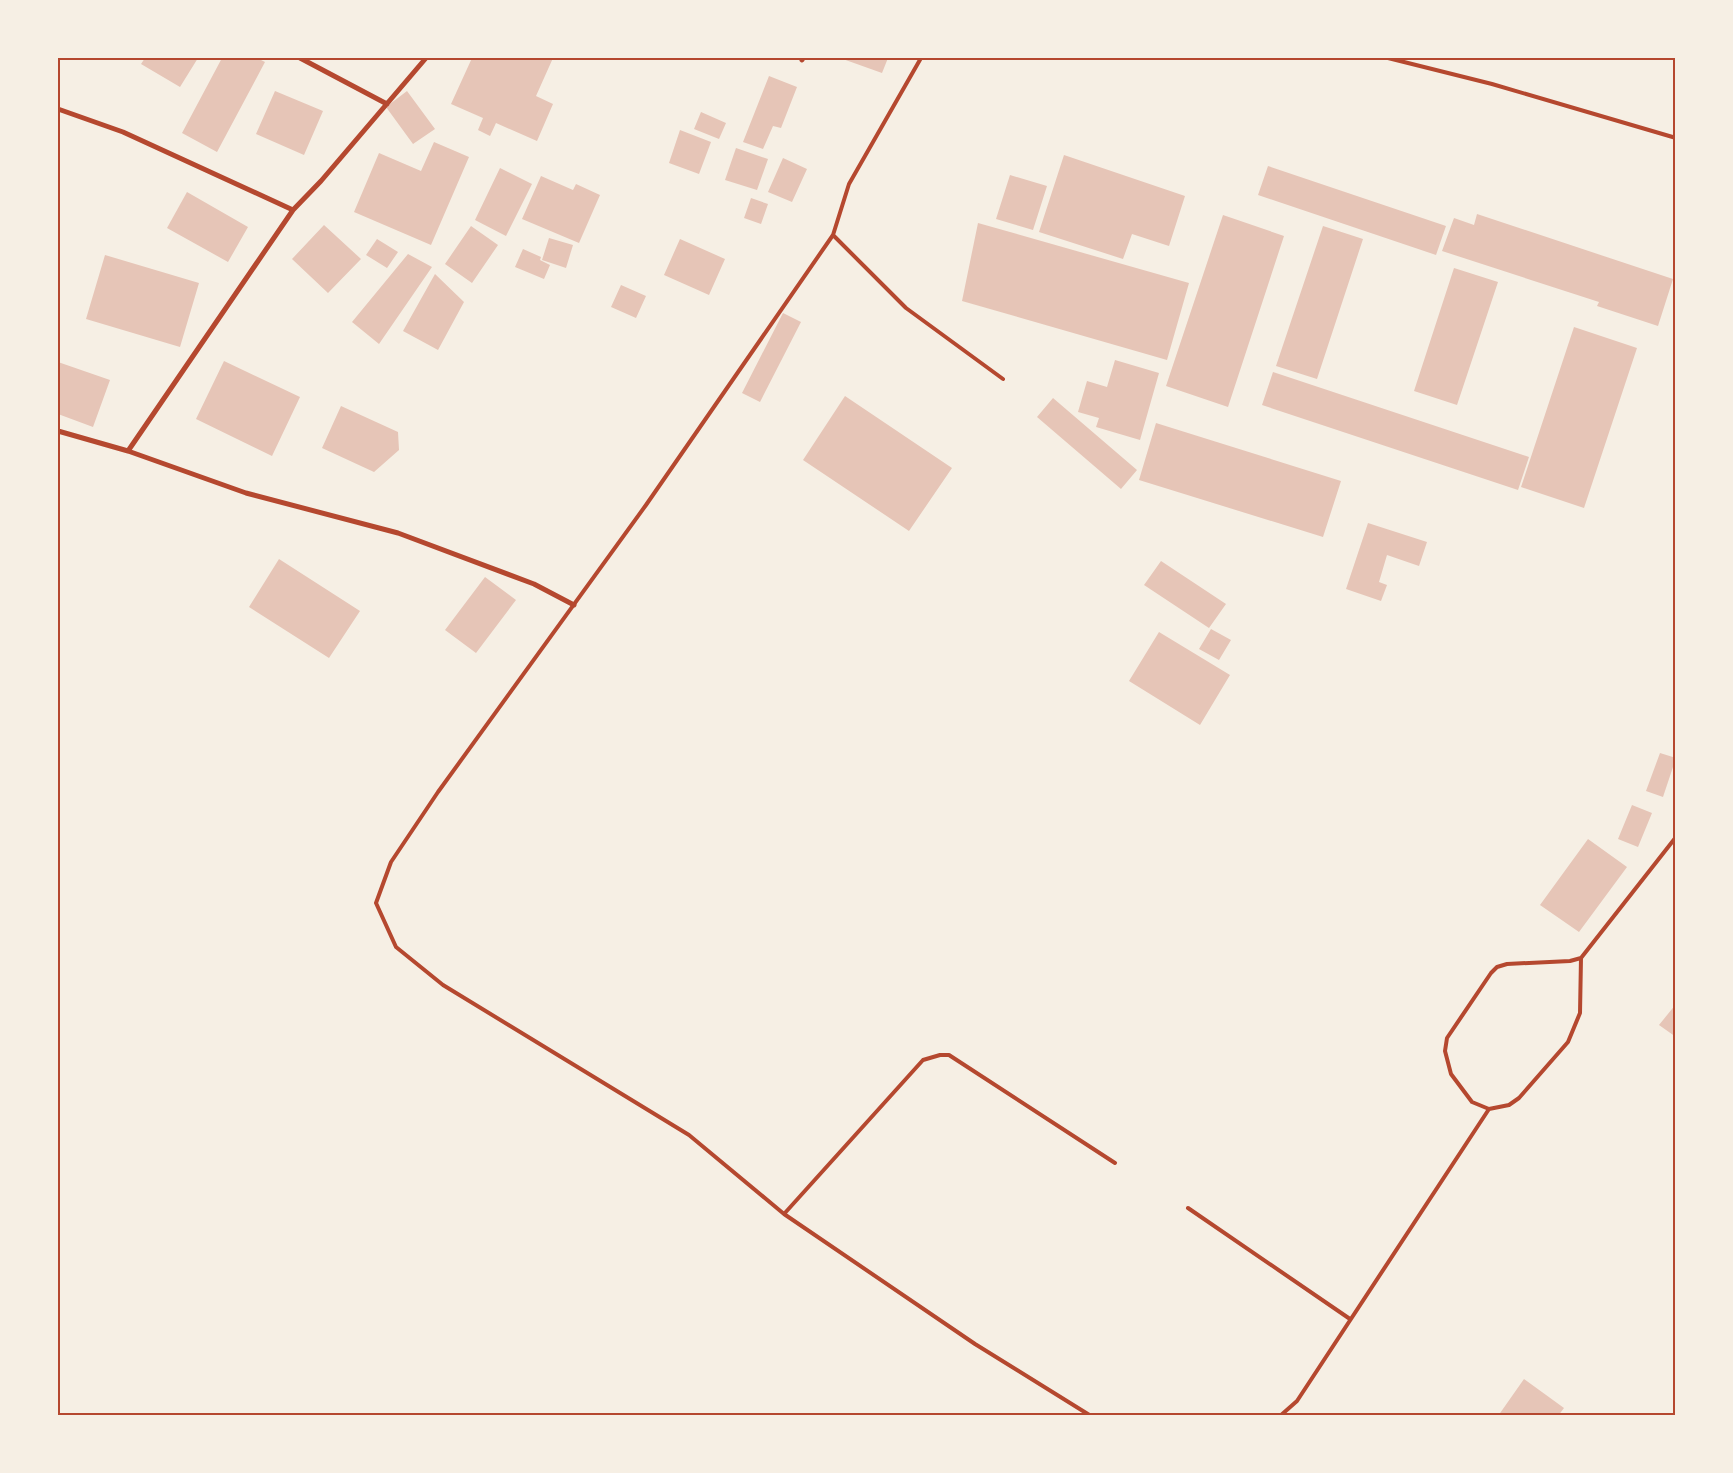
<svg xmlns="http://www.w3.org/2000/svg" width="1733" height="1473" viewBox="0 0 1733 1473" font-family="'Fira Sans Condensed',sans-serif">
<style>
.building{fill:#e6c5b7}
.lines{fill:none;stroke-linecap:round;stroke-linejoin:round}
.service{stroke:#b5482f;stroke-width:4}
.minor{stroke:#b5482f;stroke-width:5}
.neatline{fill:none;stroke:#b5482f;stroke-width:2}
</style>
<rect width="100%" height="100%" fill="#f6efe4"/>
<path class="building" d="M145 58H198L180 87 141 64Z
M222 58H257L265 62 217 152 182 133Z
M472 58H553L536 96 553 104 537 141 496 123 490 136 478 130 483 118 451 104Z
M840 58H888L882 73Z
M769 76 797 87 781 128 773 126 763 149 743 142Z
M275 91 323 111 304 155 256 134Z
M407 91 435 129 413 144 386 107Z
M701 112 726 123 719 139 694 129Z
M680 130 711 142 699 174 669 163Z
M434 142 469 157 431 245 354 212 379 153 421 171Z
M736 148 768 159 757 190 725 180Z
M1064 155 1185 196 1169 246 1132 234 1123 259 1039 232Z
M783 158 807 169 792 202 768 192Z
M1268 166 1446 226 1436 255 1258 195Z
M500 168 532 184 506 236 475 220Z
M1010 175 1047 186 1033 230 996 219Z
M541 176 573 190 576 184 600 195 579 243 522 219Z
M187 192 248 227 228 262 167 228Z
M751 198 768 204 761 224 744 218Z
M1477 214 1673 279 1658 326 1597 306 1599 302 1442 251 1454 218 1474 225Z
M1223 215 1284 236 1228 407 1166 386Z
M978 223 1189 283 1167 360 962 301Z
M324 225 361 259 328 293 292 259Z
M471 226 498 245 472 283 445 264Z
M1323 226 1363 239 1317 379 1276 366Z
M549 238 573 245 566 268 542 260Z
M377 239 398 252 387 268 366 255Z
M680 239 725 259 709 295 664 275Z
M523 249 541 257 540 260 550 265 544 279 515 267Z
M408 254 432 267 379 344 352 322Z
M105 255 199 283 180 347 86 319Z
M1454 268 1498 282 1457 405 1414 391Z
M435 274 464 302 438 350 403 331Z
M621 285 646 296 636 318 611 307Z
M783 313 801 322 760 402 742 393Z
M1574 327 1637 348 1584 508 1521 487Z
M1115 360 1159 373 1140 440 1096 427 1099 418 1078 412 1087 381 1107 387Z
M224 361 300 397 272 456 196 419Z
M58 362 110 380 93 427 58 414Z
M1273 372 1529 457 1518 490 1262 405Z
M845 396 952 468 909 531 803 460Z
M1053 398 1137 470 1121 489 1037 417Z
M341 406 398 432 399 450 374 472 322 448Z
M1156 423 1341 481 1323 537 1139 480Z
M1368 523 1427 542 1419 566 1387 555 1379 582 1387 585 1381 601 1346 589Z
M279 559 360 611 329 658 249 607Z
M1161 561 1226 604 1209 628 1144 585Z
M485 577 516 600 476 653 445 630Z
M1211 629 1231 640 1219 660 1199 649Z
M1159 632 1230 675 1200 725 1129 681Z
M1660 753 1676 758 1663 797 1646 791Z
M1632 805 1652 813 1638 847 1618 839Z
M1588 839 1627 867 1579 932 1540 905Z
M1676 1004V1037L1659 1025Z
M1524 1379 1564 1408 1558 1416H1498Z"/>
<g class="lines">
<path class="service" d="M921 58 849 184 833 235 646 505 438 792 391 862 376 903 396 947 443 985 689 1135 784 1214 975 1344 1091 1416
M1388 58 1492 84 1676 138
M833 235 906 308 1003 379
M1581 958 1580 1013 1568 1042 1519 1098 1509 1105 1489 1109 1472 1102 1451 1074 1445 1051 1447 1038 1491 973 1497 967 1507 964 1570 961 1581 958 1676 837
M1188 1208 1350 1319
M784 1214 923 1060 940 1055H949L1115 1163
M1280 1416 1297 1401 1489 1109"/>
<path class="minor" d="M300 58 387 104
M802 60 803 58
M58 109 123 132 293 210
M58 431 128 451 246 493 398 533 534 584 574 605
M128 451 293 210 321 181 426 58"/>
</g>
<rect width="1733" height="1473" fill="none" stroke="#f6efe4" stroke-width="118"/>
<rect x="59" y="59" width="1615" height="1355" class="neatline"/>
</svg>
